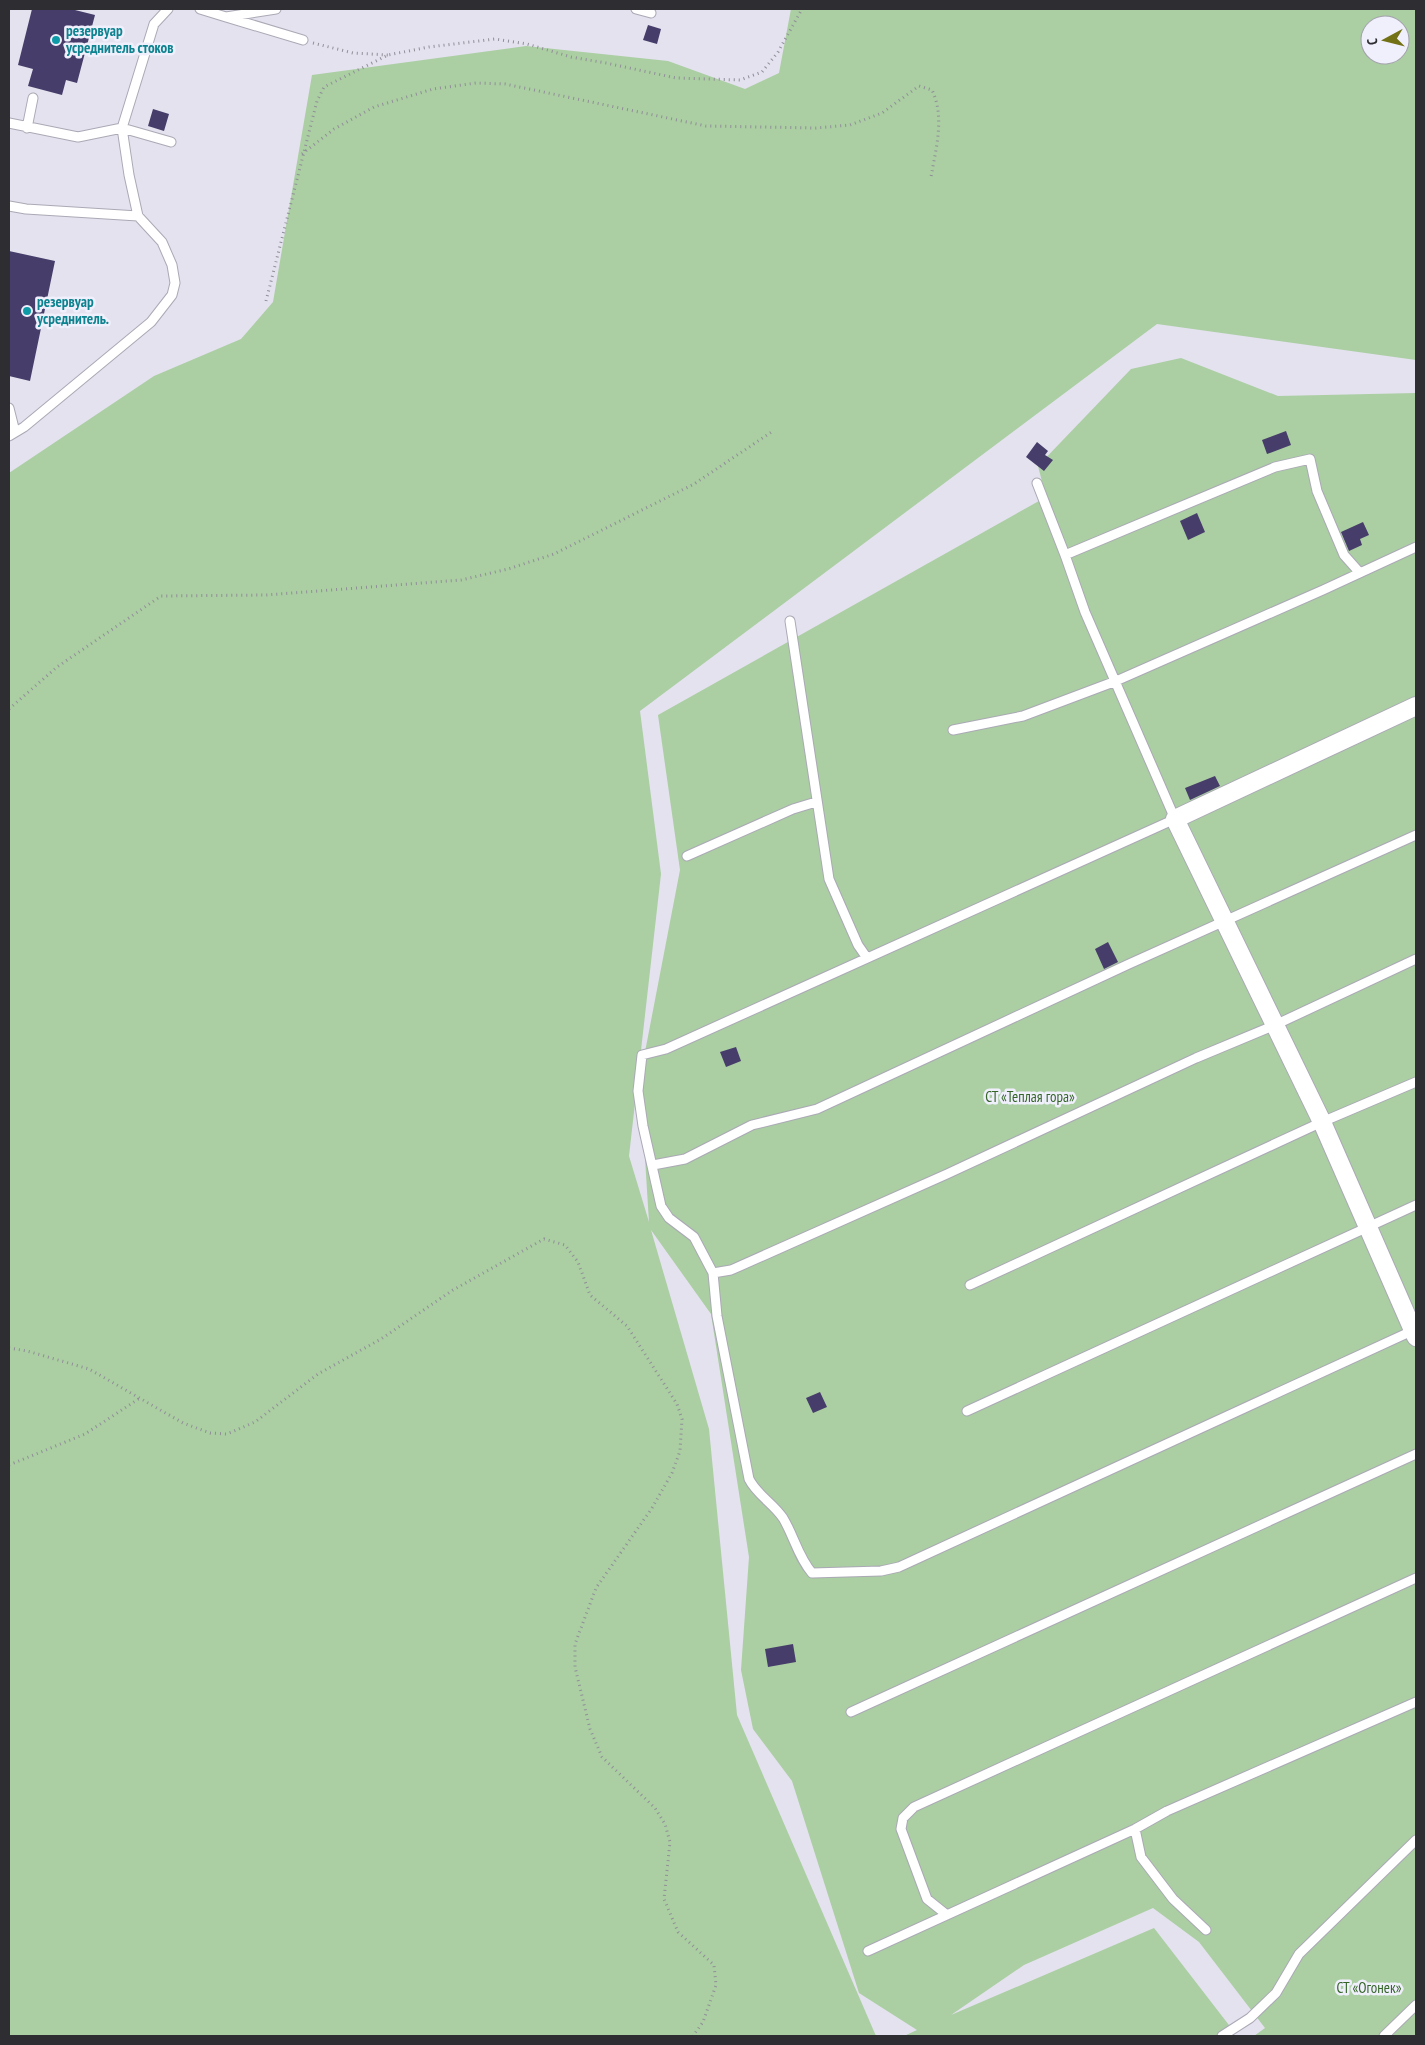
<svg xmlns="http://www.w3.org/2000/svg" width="1425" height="2045" viewBox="0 0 1425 2045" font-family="'PT Sans Narrow',sans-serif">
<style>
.green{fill:#abcea3;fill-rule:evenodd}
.building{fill:#463d6a}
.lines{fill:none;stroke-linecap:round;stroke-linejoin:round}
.lane-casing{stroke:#aaa9b5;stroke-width:11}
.street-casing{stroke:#aaa9b5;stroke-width:20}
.path{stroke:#908f98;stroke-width:3;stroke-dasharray:1 4;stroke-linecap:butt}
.lane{stroke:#fff;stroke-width:9}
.street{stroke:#fff;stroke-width:18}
.culture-dot{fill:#0f9aa8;stroke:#f0effc;stroke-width:2}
.labels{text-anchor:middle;stroke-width:5;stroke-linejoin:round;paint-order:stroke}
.culture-label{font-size:15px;font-weight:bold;fill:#0d838f;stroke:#f0effc;text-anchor:start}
.park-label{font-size:15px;fill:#356529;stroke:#f0effc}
</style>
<rect width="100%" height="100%" fill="#e3e2ee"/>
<path class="green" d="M791 9H1416V360L1157 324 640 711 661 874 629 1156 649 1222 640 1078 680 870 658 715 1046 497 1038 466 1131 369 1181 358 1278 396 1416 393V2036H1254L1265 2028 1199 1942 1153 1908 1024 1965 951 2015 1154 1928 1232 2029 1222 2036H904L917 2030 859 1993 792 1781 753 1729 741 1670 749 1557 711 1314 651 1230 709 1429 737 1715 876 2036H9V473L154 376 241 339 273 302 312 75 526 46 668 61 745 89 779 73ZM1370 25H1400V55H1370Z"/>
<path class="building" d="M32 9H71L95 15 77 83 66 80 62 95 28 86 33 69 18 65Z
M648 25 661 29 657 44 643 40Z
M153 109 169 114 164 131 148 126Z
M9 251 55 261 30 381 9 376Z
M1286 431 1291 445 1267 454 1262 440Z
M1037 442 1048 451 1045 455 1053 460 1044 471 1026 457Z
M1197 513 1205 532 1188 540 1180 521Z
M1363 522 1369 535 1360 539 1362 545 1349 551 1341 532Z
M1215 776 1220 786 1190 800 1185 788Z
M1108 942 1118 962 1104 969 1095 949Z
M736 1047 741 1061 726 1067 720 1052Z
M820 1392 827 1407 813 1413 806 1398Z
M793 1644 796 1662 768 1667 765 1649Z"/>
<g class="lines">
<g class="lane-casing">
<path id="lane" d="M200 9 226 17 276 9
M636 9 651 13
M226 17 303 40
M9 123 78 137 122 128 154 24 168 9
M27 128 33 98
M9 206 26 209 138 216 162 242 172 265 175 283 172 295 151 322 24 427 9 436
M138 216 129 175 122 128 171 142
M9 408 15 432
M1037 483 1065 555
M1360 573 1344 555 1317 491 1310 459 1275 467 1065 555 1085 612 1175 819 666 1049 642 1055 638 1091 643 1126 661 1206 669 1218 694 1237 713 1273 717 1316 749 1479C757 1495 773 1503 783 1518 794 1536 798 1557 812 1573L881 1571 899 1567 1414 1330
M790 621 829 879 858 945 867 958
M953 730 1023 716 1116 681 1323 590 1416 547
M687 856 793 809 816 802
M653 1165 685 1159 752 1125 817 1109 1129 964 1416 835
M713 1273 731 1270 947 1174 1196 1058 1275 1025 1416 959
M970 1285 1322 1122 1416 1082
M967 1411 1416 1205
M851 1712 1416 1454
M1135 1829 1141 1857 1173 1899 1206 1930
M947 1915 927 1899 901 1829 903 1818 914 1807 1416 1578
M868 1951 1135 1829 1167 1811 1416 1702
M1222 2036 1250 2018 1276 1993 1299 1954 1416 1840
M1384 2036 1416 2005"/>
</g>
<g class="street-casing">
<path id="street" d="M1416 706 1175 819 1322 1122 1416 1337"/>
</g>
<path class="path" d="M313 43 353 53 388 55
M302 154 334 129 374 107 433 89 476 83 505 84 706 126 816 128 850 125 882 113 919 86 932 90C945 117 936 148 931 177
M266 301 317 101 324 87 388 55 429 47 495 39 527 44 571 57 606 63 676 78 740 80 762 72 778 52 802 9
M9 709 57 667 161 596 266 595 461 580 508 569 554 554 694 484 773 431
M9 1348 27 1351 89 1369 183 1423 210 1433 227 1434 255 1422 318 1374 381 1339 453 1290 544 1239 565 1245 578 1262 590 1295 627 1326 677 1404 682 1419 680 1451 672 1473 652 1508 596 1588 575 1644V1667L590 1729 602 1757 655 1808 665 1824 670 1842 664 1899 678 1932 714 1965 716 1985 703 2022 693 2036
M9 1465 85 1434 140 1398"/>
<use href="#lane" class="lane"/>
<use href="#street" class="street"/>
</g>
<g class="culture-dot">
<circle cx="56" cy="40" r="5"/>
<circle cx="27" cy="311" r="5"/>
</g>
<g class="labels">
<g class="culture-label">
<text x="66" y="36">резервуар<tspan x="66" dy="17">усреднитель стоков</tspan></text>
<text x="37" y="307">резервуар<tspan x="37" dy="17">усреднитель.</tspan></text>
</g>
<g class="park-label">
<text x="1030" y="1102">СТ «Теплая гора»</text>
<text x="1369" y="1993">СТ «Огонек»</text>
</g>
</g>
<rect width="1425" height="2045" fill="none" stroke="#2e2e32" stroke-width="20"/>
<g transform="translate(1385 40) rotate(263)"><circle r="24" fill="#f0effc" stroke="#a2a2ab"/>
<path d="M0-4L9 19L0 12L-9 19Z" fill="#737115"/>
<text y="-8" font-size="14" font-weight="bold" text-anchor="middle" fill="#2e2e32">С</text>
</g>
</svg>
